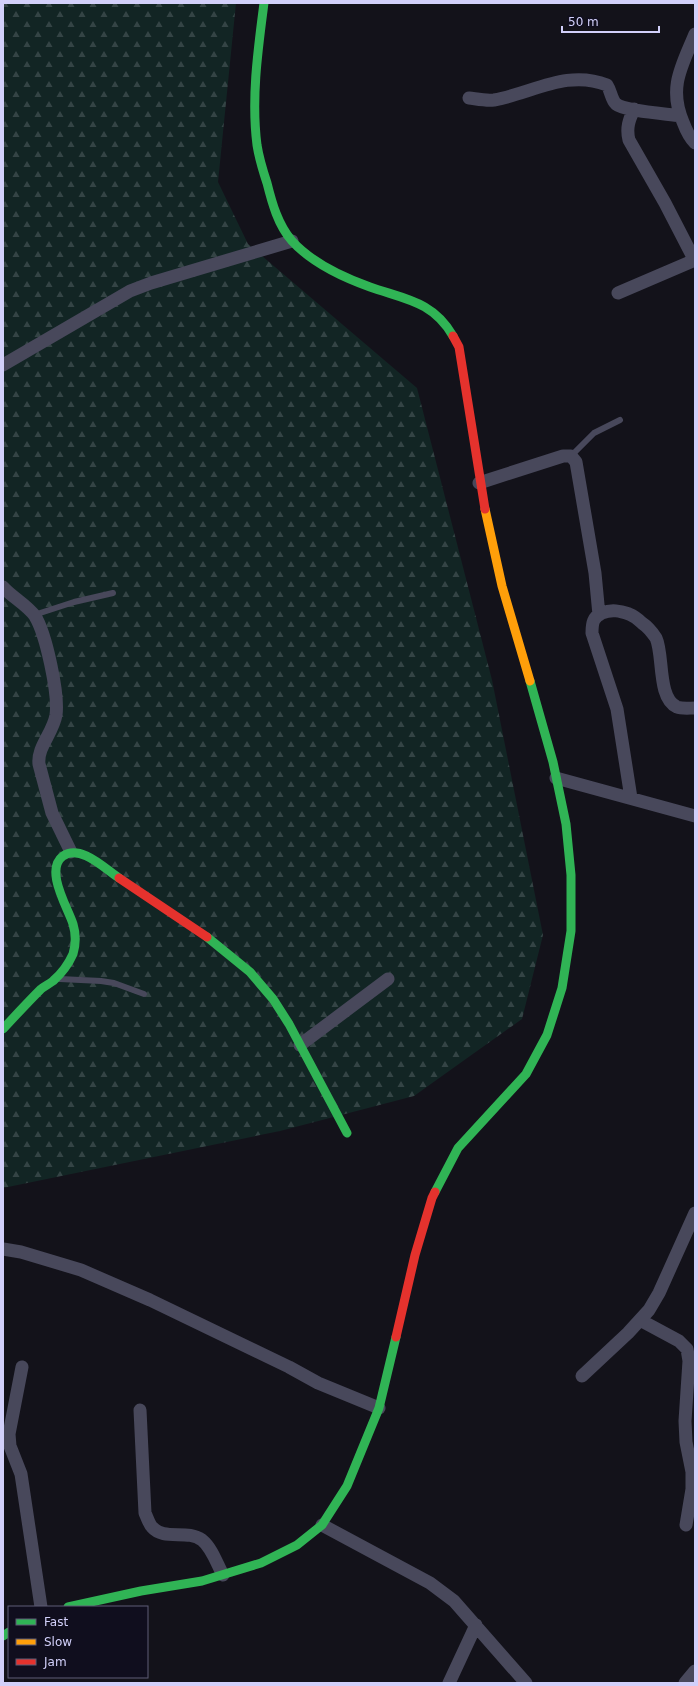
<svg xmlns="http://www.w3.org/2000/svg" width="698" height="1686" viewBox="0 0 698 1686" font-family="'DejaVu Sans',sans-serif">
<style>
.forest{fill:url(#forest-firs)}
.lines{fill:none;stroke-linecap:round;stroke-linejoin:round}
.lane{stroke:#48485b;stroke-width:6}
.street{stroke:#48485b;stroke-width:13}
.fast{stroke:#30b455;stroke-width:9}
.slow{stroke:#ff9f0a;stroke-width:9}
.jam{stroke:#e5322d;stroke-width:9}
</style>
<defs>
<pattern id="forest-firs" width="22" height="20" patternUnits="userSpaceOnUse"><rect width="22" height="20" fill="#122524"/><path d="M5 1l3.5 6h-7zM16 11l3.5 6h-7z" fill="#344445"/></pattern>
</defs>
<rect width="100%" height="100%" fill="#13121a"/>
<path class="forest" d="M3 3H236L218 182 248 244 417 388 492 680 543 935 522 1019 414 1096 280 1131 3 1188Z"/>
<g class="lines">
<path class="lane" d="M571 456 594 433 620 420
M34 615 74 602 113 593
M60 979 101 981 114 983 144 994"/>
<path class="street" d="M695 34C682 66 668 87 683 122 686 130 689 137 695 143
M469 98C477 99 486 101 494 100 533 93 567 69 607 85 611 91 611 99 616 104 624 111 668 114 680 116
M634 109C629 120 626 128 629 140L665 203 695 261
M618 293 695 260
M3 365 130 291 151 283 292 241
M479 483 563 456H571L576 462 595 573 599 615
M3 587C12 597 27 605 35 616 46 634 59 694 56 715 53 733 37 747 39 764L52 813 71 852
M556 778 695 816
M631 798 617 709 592 633C592 623 593 617 602 613 612 609 620 611 629 614 634 616 638 619 642 623 648 627 652 632 656 638 664 655 657 698 677 707 682 709 689 708 695 708
M300 1045 388 979
M3 1249 21 1252 81 1270 150 1300 289 1367 318 1383 379 1408
M640 1320 679 1341 687 1349 689 1361 685 1421 686 1442 692 1472V1489L686 1525
M22 1367 9 1434 10 1446 21 1474 41 1607
M582 1376 628 1333 649 1310 659 1293 695 1213
M140 1410 145 1513C147 1517 149 1524 152 1527 164 1541 187 1529 202 1540 212 1548 217 1564 223 1575
M322 1525 430 1583 454 1601 526 1683
M449 1683 476 1625
M685 1683 695 1671"/>
<path class="fast" d="M264 3C258 49 251 98 257 145 259 158 263 171 267 183 272 203 278 225 292 241 312 263 342 277 370 287 404 299 433 301 453 336
M207 937 250 972 273 999 289 1024 347 1133
M3 1029C15 1016 28 1002 41 989 45 986 49 984 53 981 61 974 69 963 73 954 76 944 76 934 73 924 68 908 44 870 63 856 81 844 105 869 119 878
M435 1192 458 1148 526 1074 547 1035 562 988 571 931V875L566 824 553 762 530 681
M68 1607 141 1591 202 1581 261 1563 297 1545 322 1525 347 1486 379 1408 396 1337
M3 1636 9 1632"/>
<path class="slow" d="M485 509 502 586 530 681"/>
<path class="jam" d="M453 336 459 347 485 509
M119 878 207 937
M396 1337 415 1255 432 1198 435 1192"/>
</g>
<rect width="698" height="1686" fill="none" stroke="#d2d0fa" stroke-width="8"/>
<rect x="8" y="1606" width="140" height="72" fill="#100e1e" stroke="#5e5c76"/>
<rect x="16" y="1619" width="20" height="6" fill="#30b455" stroke="#5e5c76"/>
<text x="44" y="1626" font-size="12" fill="#d2d0fa">Fast</text>
<rect x="16" y="1639" width="20" height="6" fill="#ff9f0a" stroke="#5e5c76"/>
<text x="44" y="1646" font-size="12" fill="#d2d0fa">Slow</text>
<rect x="16" y="1659" width="20" height="6" fill="#e5322d" stroke="#5e5c76"/>
<text x="44" y="1666" font-size="12" fill="#d2d0fa">Jam</text>
<path d="M562 26v6h97v-6" fill="none" stroke="#d2d0fa" stroke-width="2"/>
<text x="568" y="26" font-size="12" fill="#d2d0fa" stroke="#100e1e" stroke-width="3" paint-order="stroke">50 m</text>
</svg>
